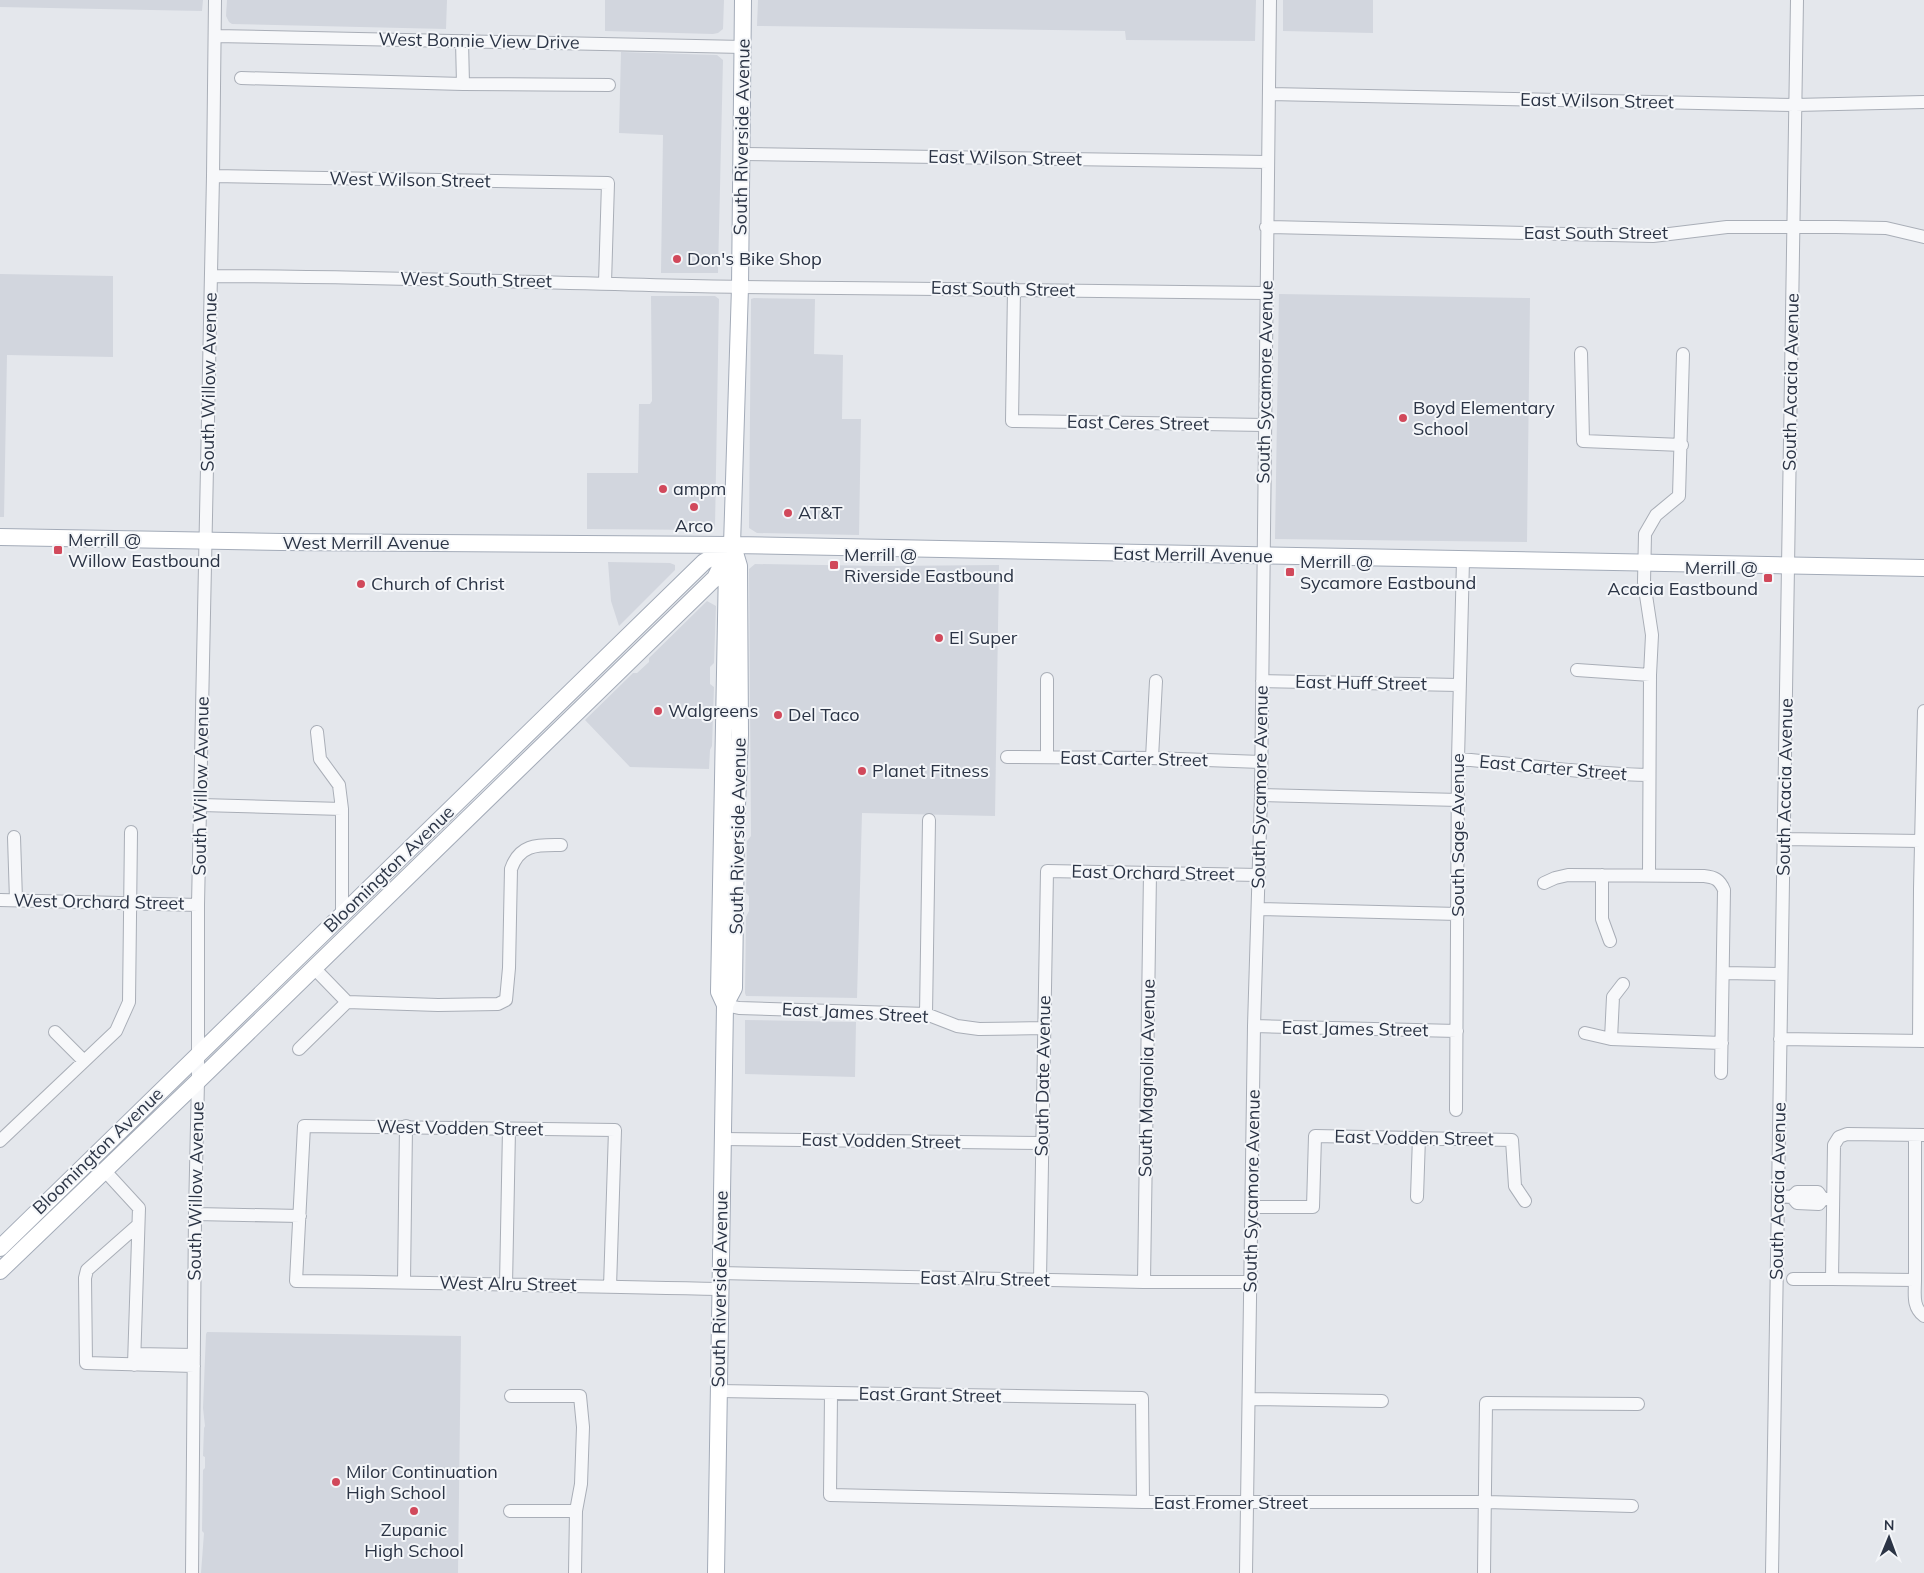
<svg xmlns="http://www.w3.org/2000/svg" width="1924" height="1573" viewBox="0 0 1924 1573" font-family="Mulish,sans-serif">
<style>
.built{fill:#d2d6de}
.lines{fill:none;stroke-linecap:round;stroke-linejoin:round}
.minor-casing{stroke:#a9aeb7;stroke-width:14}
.major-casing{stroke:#a3abb8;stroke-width:18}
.minor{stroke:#f7f8fa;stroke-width:12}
.major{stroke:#fff;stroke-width:16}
.poi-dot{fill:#d1495b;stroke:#f4f6f9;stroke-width:2}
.labels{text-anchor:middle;stroke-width:4;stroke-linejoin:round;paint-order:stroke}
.street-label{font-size:18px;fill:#2b3445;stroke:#f4f6f9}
.poi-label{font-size:18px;fill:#2b3445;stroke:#f4f6f9;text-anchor:start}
</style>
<rect width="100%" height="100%" fill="#e4e7ec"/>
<path class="built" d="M0 0H203L202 11 0 7Z
M227 0H447L446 29 232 24 229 22 226 16Z
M605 0H724L723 29 718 33 713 34 605 31Z
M758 0H1256L1255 41 1126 40 1125 31 757 26Z
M1283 0H1373V33L1283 31Z
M621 52 717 55 723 60 718 273H661L663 135 619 133Z
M0 274 113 276V357L7 355 4 517H0Z
M1279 294 1530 298 1527 542 1275 539Z
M651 296H715L719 299 715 527 710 530 587 529V473H638L639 404H650L652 401Z
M754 298 815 299 814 354 843 355 842 419H861L859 535 757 533 749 528 751 301V299Z
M608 562 670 563 675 565V570L619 626 611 601Z
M755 564 882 566 999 565 995 816 862 813 857 998 746 996 745 993 746 917 749 911V896L746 893 747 841 751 836 749 569Z
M707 601 716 606 714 663 710 667V684L714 687 712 746 710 750 709 769 630 767 585 720 633 673H637L649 662V658Z
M745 1020 856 1022 855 1077 745 1074Z
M207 1332 461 1336 458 1573H201L204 1533 202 1531 203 1470 205 1468V1457L203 1456 204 1428 205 1426 203 1408 206 1334Z"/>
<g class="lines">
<g class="minor-casing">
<path id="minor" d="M215 36 743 47
M462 41 463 84
M241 78 463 84 609 85
M1269 94 1795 105 1924 102
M743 154 1268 162
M213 176 608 183 605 283
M1266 227 1653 236 1727 227H1836L1886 228 1924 237
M211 276C388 276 564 284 741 287 916 289 1091 290 1266 293
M1014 289 1012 421 1265 425
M1581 353 1583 441 1682 445
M1577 670 1650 675
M1262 681 1459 685
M317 732 320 759 339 785 342 809V915
M1007 757 1152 758 1261 762
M1047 757V679
M1152 758 1156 681
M1458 759C1522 764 1585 774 1649 775
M1261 795 1459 800
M201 805 342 809
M14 837 16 900
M1784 839 1921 841
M1602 875V919L1610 941
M1649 876 1650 675 1652 635 1644 582 1645 534 1656 515 1679 496 1683 354
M1544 883 1555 878 1568 875 1704 876C1715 877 1720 880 1724 890L1721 1073
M0 900 198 905
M1258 909 1458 914
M314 968 347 1002
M1723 973 1781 974
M725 1005 739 1008 926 1014 957 1026 979 1029 1044 1028
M926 1014 929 820
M1254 1026 1457 1031
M55 1032 84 1061
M1585 1033 1611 1039 1722 1043
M1611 1039 1613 997 1623 984
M1780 1039 1924 1041
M1919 1041 1920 889 1924 711
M299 1049 347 1002 438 1005 498 1004 506 1000 509 968 511 869C520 843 539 845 561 845
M1456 1110 1458 759 1463 560
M1924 1135 1847 1134 1839 1137 1834 1145 1832 1279 1915 1280C1915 1294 1912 1307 1924 1316
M722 1139 1041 1143
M0 1141 116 1031 129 1002 131 832
M105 1171 139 1208 134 1365
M1778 1196 1792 1197 1797 1192H1818L1823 1199
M1417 1197 1419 1137
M1792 1197 1797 1203 1819 1204 1823 1199H1830
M1252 1207H1313L1315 1136 1512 1140 1515 1186 1525 1201
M195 1214 300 1216
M138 1225 87 1270 85 1278 86 1363 194 1366
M720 1273 1144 1282H1251
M1793 1279H1832
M1040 1280 1047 871 1259 875
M1915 1280V1135
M404 1282 406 1126
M1144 1282 1150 873
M506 1285 509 1129
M610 1287 615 1130 304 1126 296 1281C438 1282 579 1287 720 1289
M135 1354 194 1355
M719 1391 1142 1398 1143 1502
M831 1394 830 1495 1143 1502H1485L1632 1506
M511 1396H580L583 1427 581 1484 576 1511 575 1573
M1249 1399 1382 1401
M510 1511H576
M192 1573 195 1214 198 1081V905L213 176 215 0
M1246 1573 1254 1026 1261 795 1270 0
M1484 1573 1486 1403 1638 1404
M1772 1573 1797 0"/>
</g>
<g class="major-casing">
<path id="major" d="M0 537 282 542 732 545 1924 568
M725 1005 734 988 736 829 740 735 739 566 733 546
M0 1248 704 562 732 545
M0 1271 198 1081 715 578 724 560
M716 1573 725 1005 719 992 727 566 732 545 740 287 743 0"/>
</g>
<use href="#minor" class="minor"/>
<use href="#major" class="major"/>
</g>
<g class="poi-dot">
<circle cx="677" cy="259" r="5"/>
<circle cx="1403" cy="418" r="5"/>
<circle cx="663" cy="489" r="5"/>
<circle cx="694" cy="507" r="5"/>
<circle cx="788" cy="513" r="5"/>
<rect x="53" y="545" width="10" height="10" rx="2.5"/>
<rect x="829" y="560" width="10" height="10" rx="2.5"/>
<rect x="1285" y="567" width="10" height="10" rx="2.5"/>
<rect x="1763" y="573" width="10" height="10" rx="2.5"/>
<circle cx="361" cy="584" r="5"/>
<circle cx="939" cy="638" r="5"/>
<circle cx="658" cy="711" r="5"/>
<circle cx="778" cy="715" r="5"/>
<circle cx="862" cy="771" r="5"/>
<circle cx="336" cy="1482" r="5"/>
<circle cx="414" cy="1511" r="5"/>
</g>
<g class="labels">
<g class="street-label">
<text transform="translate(479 41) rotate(1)" y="6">West Bonnie View Drive</text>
<text transform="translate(1597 101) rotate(1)" y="6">East Wilson Street</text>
<text transform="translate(742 137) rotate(-89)" y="6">South Riverside Avenue</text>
<text transform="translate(1005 158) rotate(1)" y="6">East Wilson Street</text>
<text transform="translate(410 180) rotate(1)" y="6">West Wilson Street</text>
<text x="1596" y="239">East South Street</text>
<text transform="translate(476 280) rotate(1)" y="6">West South Street</text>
<text transform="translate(1003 289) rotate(1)" y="6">East South Street</text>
<text transform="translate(209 382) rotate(-89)" y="6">South Willow Avenue</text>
<text transform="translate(1265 382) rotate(-89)" y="6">South Sycamore Avenue</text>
<text transform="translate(1791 382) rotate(-89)" y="6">South Acacia Avenue</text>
<text transform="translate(1138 423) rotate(1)" y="6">East Ceres Street</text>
<text x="366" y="549">West Merrill Avenue</text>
<text transform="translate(1193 555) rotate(1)" y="6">East Merrill Avenue</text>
<text transform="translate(1361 683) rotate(1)" y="6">East Huff Street</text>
<text transform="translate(1134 759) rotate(1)" y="6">East Carter Street</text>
<text transform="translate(1553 768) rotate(5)" y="6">East Carter Street</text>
<text transform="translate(201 786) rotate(-89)" y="6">South Willow Avenue</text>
<text transform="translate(1260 787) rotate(-89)" y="6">South Sycamore Avenue</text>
<text transform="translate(1785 787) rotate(-89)" y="6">South Acacia Avenue</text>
<text transform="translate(1458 835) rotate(-90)" y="6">South Sage Avenue</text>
<text transform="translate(738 836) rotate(-89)" y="6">South Riverside Avenue</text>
<text transform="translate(389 869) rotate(-44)" y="6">Bloomington Avenue</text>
<text transform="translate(1153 873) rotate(1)" y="6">East Orchard Street</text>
<text transform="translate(99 902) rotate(1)" y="6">West Orchard Street</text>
<text transform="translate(855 1013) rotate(3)" y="6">East James Street</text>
<text transform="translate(1355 1029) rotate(1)" y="6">East James Street</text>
<text transform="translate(1043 1076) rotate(-89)" y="6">South Date Avenue</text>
<text transform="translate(1147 1078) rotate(-89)" y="6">South Magnolia Avenue</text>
<text transform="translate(460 1128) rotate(1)" y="6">West Vodden Street</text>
<text transform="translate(1414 1138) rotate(1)" y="6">East Vodden Street</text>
<text transform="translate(881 1141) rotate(1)" y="6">East Vodden Street</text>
<text transform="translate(98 1151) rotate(-44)" y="6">Bloomington Avenue</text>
<text transform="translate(196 1191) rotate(-89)" y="6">South Willow Avenue</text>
<text transform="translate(1252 1191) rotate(-89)" y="6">South Sycamore Avenue</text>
<text transform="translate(1778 1191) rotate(-89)" y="6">South Acacia Avenue</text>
<text transform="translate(985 1279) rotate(1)" y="6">East Alru Street</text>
<text transform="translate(508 1284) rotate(1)" y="6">West Alru Street</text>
<text transform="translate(720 1289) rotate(-89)" y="6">South Riverside Avenue</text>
<text transform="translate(930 1395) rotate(1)" y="6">East Grant Street</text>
<text x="1231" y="1509">East Fromer Street</text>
</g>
<g class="poi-label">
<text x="687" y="265">Don's Bike Shop</text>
<text x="1413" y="414">Boyd Elementary<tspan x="1413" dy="21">School</tspan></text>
<text x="673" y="495">ampm</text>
<text x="798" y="519">AT&amp;T</text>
<text x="694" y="532" text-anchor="middle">Arco</text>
<text x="68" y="546">Merrill @<tspan x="68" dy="21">Willow Eastbound</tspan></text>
<text x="844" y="561">Merrill @<tspan x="844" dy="21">Riverside Eastbound</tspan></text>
<text x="1300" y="568">Merrill @<tspan x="1300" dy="21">Sycamore Eastbound</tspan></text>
<text x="1758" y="574" text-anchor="end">Merrill @<tspan x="1758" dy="21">Acacia Eastbound</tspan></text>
<text x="371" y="590">Church of Christ</text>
<text x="949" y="644">El Super</text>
<text x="668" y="717">Walgreens</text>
<text x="788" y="721">Del Taco</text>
<text x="872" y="777">Planet Fitness</text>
<text x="346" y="1478">Milor Continuation<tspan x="346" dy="21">High School</tspan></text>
<text x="414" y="1536" text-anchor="middle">Zupanic<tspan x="414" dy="21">High School</tspan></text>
</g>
</g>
<g transform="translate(1889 1538) rotate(1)" stroke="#f4f6f9" stroke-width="4" paint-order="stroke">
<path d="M0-4L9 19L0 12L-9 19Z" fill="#2b3445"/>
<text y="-8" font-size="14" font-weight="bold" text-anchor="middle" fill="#2b3445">N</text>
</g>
</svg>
